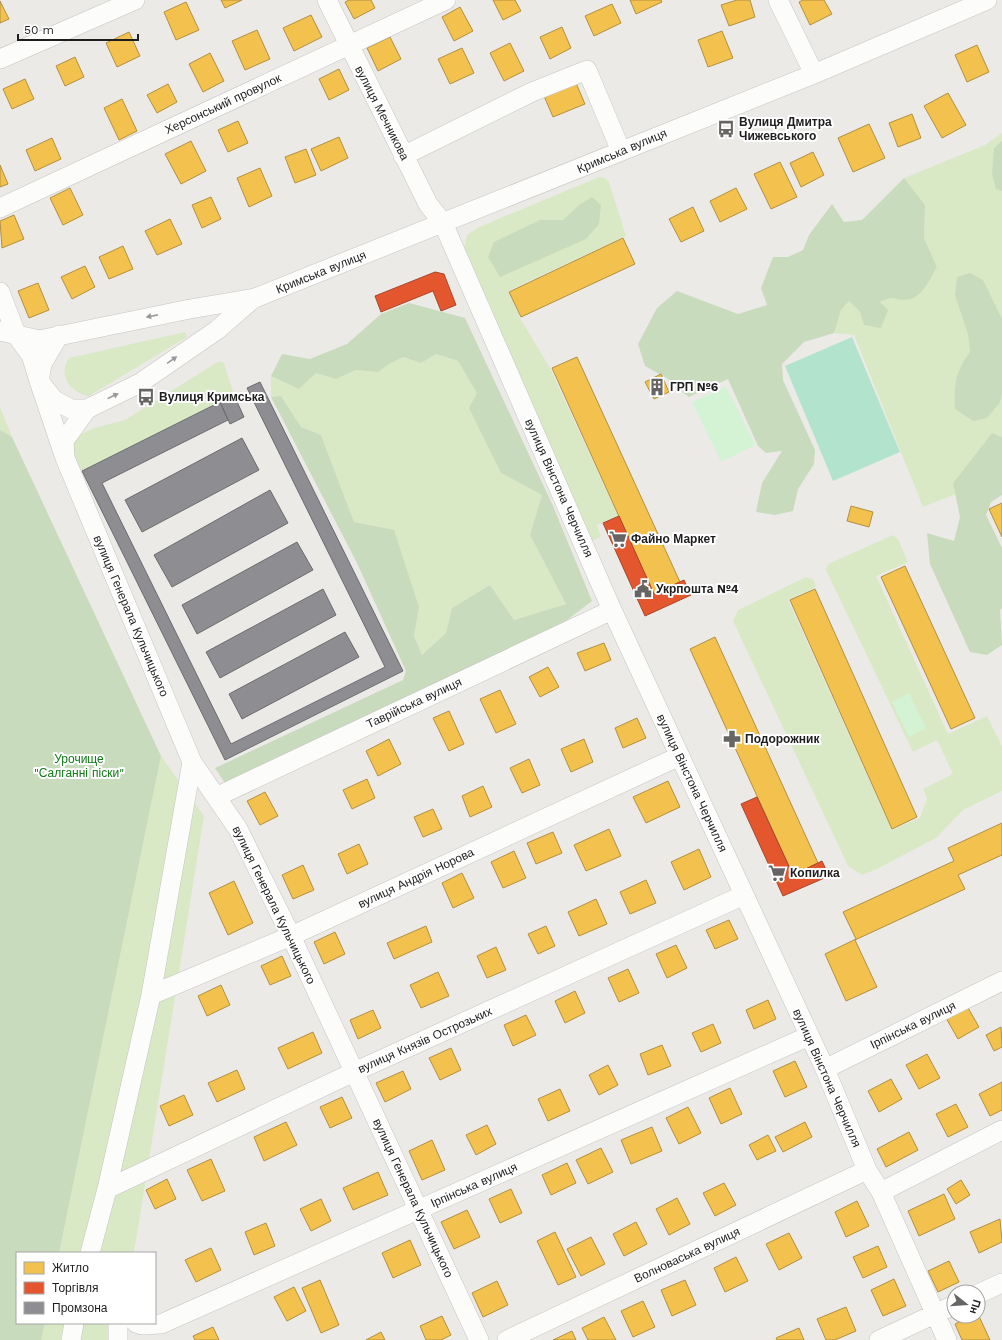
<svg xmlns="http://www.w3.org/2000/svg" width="1002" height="1340" viewBox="0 0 1002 1340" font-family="'Work Sans',sans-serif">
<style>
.grass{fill:#d9e9c5}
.forest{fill:#c8dbbc}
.park{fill:#d4f2d4}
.pitch{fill:#b2e3cd}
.homes{fill:#f2c14e;stroke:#b29040}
.shops{fill:#e4572e;stroke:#a94629}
.industry{fill:#8d8d92;stroke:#6c6c6f}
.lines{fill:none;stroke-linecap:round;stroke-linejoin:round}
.minor-casing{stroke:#c5c4c3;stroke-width:20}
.minor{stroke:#fcfcfb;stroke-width:19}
.oneway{fill:#989898}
.labels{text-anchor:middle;stroke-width:4;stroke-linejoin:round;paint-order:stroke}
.street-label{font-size:12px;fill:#1e1e1e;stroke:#fff}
.poi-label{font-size:12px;font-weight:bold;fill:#1e1e1e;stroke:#fff;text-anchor:start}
.park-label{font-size:12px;fill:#0d7b14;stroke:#fff}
</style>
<rect width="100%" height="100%" fill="#eceae7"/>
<path class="grass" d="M1002 133V437L992 433 953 483 956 494 923 507 854 335 834 333 841 310 849 301 860 312 864 325C877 306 879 294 905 300L937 267 924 238 925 205 904 178 985 145Z
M599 177 606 178 609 182 626 236 508 291 520 318 550 368 618 516 597 525 601 537 589 542 489 303 464 248 467 235 479 227Z
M185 332 187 337 89 396C71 393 57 376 69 358Z
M436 354 458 361 478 393 501 473 542 495 530 535 566 604 514 620 490 585 452 608 446 633 422 655 414 636 419 607 354 522 321 435 301 427 281 396 271 397V376L299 389 316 373 336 379 356 370 377 372 389 364 403 357 421 363Z
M219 361 224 363 234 395 82 471C74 459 70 451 75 437L94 428 125 420Z
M0 407 12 437 0 430Z
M893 535 898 539 908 562 876 576 948 734 987 716 1002 746V791L963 810 936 838 877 869 862 875 848 866 733 621 738 610 806 577 813 579 816 587 788 600 892 830 920 818 927 798 923 789 953 774 937 740 913 752 826 570 828 564Z
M161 756 204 816 134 1253H59Z
M45 1323H123L121 1340H41Z"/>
<path class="forest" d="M1002 141V191L996 189 992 174 994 148Z
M904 178 925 205 924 238 937 267C929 280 922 300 904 300 891 299 894 296 880 302L888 310 881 328 864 325 860 312 849 301 841 310 834 333 804 342 782 364 783 380 815 450 814 464 798 489 793 511 775 515 756 512 762 483 782 451 766 453 758 446 728 379 689 397 682 392 677 384 645 366 638 344 657 308 677 291 738 314 767 305 761 288 773 257H788L803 250 809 235 832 204 844 222 862 220Z
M592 197 601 205 599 224 586 239 500 277 488 257 494 242 540 220H563L579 205Z
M970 273 983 280 1002 319V394L1000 402 987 418 973 421 955 409C954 384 955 372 970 352L968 334 955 295 957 277Z
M409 303 465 318 553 506 592 601 563 623 227 786 215 768 403 680 406 671 357 563 271 397 281 396 301 427 321 435 354 522 394 530 419 607 414 636 422 655 446 633 452 608 490 585 514 620 566 604 530 535 542 495 501 473 469 408 477 393 458 361 436 354 421 363 403 357 389 364 378 372 356 370 336 379 316 373 299 389 271 376 282 354 310 359 347 344 381 314Z
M0 430 12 437 161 756 59 1253H17V1323H45L41 1340H0Z
M992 433 1002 437V495L991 502 986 515 1002 548V608L1000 610 1002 645 987 655 970 652 930 564 927 533 954 541 960 517 953 483Z"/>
<path class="park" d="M726 386 755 445 721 462 692 402Z
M909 693 926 728 909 737 892 702Z"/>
<path class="pitch" d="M852 337 900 452 833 481 785 366Z"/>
<path class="homes" d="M221 0H242L225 8Z
M349 0H371L375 8 354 19 345 2Z
M493 0H515L521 11 503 20Z
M630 0H661L662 2 636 14Z
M737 0H750L755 17 729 26 721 5Z
M803 0H824L832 14 810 25 799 2Z
M0 1 9 19 0 23Z
M186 2 199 30 176 40 164 12Z
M612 4 621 23 594 36 585 16Z
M460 7 473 31 454 41 442 17Z
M311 15 322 37 294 51 283 28Z
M562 27 571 48 550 59 540 37Z
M257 30 270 59 245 70 232 41Z
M722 31 733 58 708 67 698 40Z
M129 32 140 56 117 67 106 43Z
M390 37 401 59 378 71 367 48Z
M510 43 524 71 504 81 490 53Z
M977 45 989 72 967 82 955 55Z
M462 48 474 73 450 84 438 59Z
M210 53 224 81 203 92 189 64Z
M75 57 84 77 65 86 56 66Z
M339 69 349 90 329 100 319 79Z
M25 79 34 99 12 109 3 89Z
M576 83 585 104 553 117 544 96Z
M168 84 177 102 157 113 147 95Z
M948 93 966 125 942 138 924 106Z
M122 99 137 131 119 140 104 108Z
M912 114 921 138 898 147 889 123Z
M238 121 248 143 228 152 218 130Z
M869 124 885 158 853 172 838 138Z
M339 137 348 158 321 171 311 149Z
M52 138 61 159 35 171 26 150Z
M191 141 206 171 181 184 165 154Z
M306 149 316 175 295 183 285 157Z
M813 152 824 175 801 187 790 163Z
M780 162 797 197 771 209 754 174Z
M0 165 8 184 0 187Z
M260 168 272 196 249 207 237 178Z
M70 188 83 215 63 225 50 198Z
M736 188 747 209 720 222 710 201Z
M211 197 221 219 202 228 192 205Z
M693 207 704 231 681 242 669 219Z
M14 215 24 239 2 248 0 221Z
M170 219 182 244 157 255 145 231Z
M623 238 635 264 521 317 509 292Z
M123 246 133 269 109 279 99 257Z
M85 266 95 287 72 299 61 277Z
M38 283 49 310 29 318 18 291Z
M577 357 680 582 654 594 552 368Z
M661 374 669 392 654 399 645 382Z
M1002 503V537L989 509Z
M851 506 873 512 869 527 847 521Z
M905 566 975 718 951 729 881 577Z
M815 589 917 817 892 829 790 600Z
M715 637 818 863 793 875 690 649Z
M604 643 611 660 585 671 577 653Z
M548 667 559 687 540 697 529 677Z
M500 690 516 724 496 733 480 699Z
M449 711 464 744 449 751 433 718Z
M637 718 646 738 623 748 615 728Z
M389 739 401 764 378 776 366 751Z
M584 739 593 762 571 772 561 749Z
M529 759 540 785 522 793 510 768Z
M367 779 375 798 352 809 343 790Z
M668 781 680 807 646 823 633 797Z
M483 786 492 807 470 817 462 796Z
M265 792 278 816 260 825 247 801Z
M433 809 442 829 423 837 414 817Z
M1002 823V855L958 875 965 889 855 940 877 987 846 1001 825 954 856 939 843 912 954 861 948 848Z
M609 829 621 856 586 871 574 845Z
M553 832 562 853 536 864 527 843Z
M359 844 368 864 347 874 338 854Z
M699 849 711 877 684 890 671 862Z
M514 851 526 878 503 888 491 862Z
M303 865 314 890 293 899 282 875Z
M462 873 474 898 453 908 442 883Z
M646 880 656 903 630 914 620 892Z
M234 881 253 923 228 935 209 893Z
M596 899 607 924 579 936 568 912Z
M729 920 738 939 715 949 706 930Z
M426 926 432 942 394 959 387 943Z
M546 926 555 946 538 954 528 934Z
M335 932 345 954 324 964 314 942Z
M676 945 687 968 667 978 656 954Z
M496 947 506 970 487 978 477 956Z
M282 956 291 976 270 985 261 966Z
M628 969 639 993 619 1002 608 978Z
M438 972 449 996 421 1008 410 985Z
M221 985 230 1005 207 1016 198 996Z
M575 991 585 1013 565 1023 555 1001Z
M768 1000 776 1019 754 1029 746 1010Z
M967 1006 979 1027 958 1039 946 1018Z
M373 1010 381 1028 358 1039 350 1020Z
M526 1015 536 1035 513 1046 504 1025Z
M713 1024 721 1043 701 1052 692 1033Z
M1001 1027 1002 1047 994 1051 986 1035Z
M313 1032 322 1053 288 1069 278 1048Z
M662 1045 671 1066 648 1075 640 1054Z
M451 1048 461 1070 440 1080 429 1058Z
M927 1054 940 1078 919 1089 906 1065Z
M795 1061 807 1087 785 1097 773 1071Z
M608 1065 618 1085 599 1095 589 1075Z
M237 1070 245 1089 217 1102 208 1083Z
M403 1071 411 1089 385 1102 376 1083Z
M891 1079 902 1099 879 1112 868 1091Z
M1002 1082V1110L990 1116 979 1094Z
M730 1088 742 1114 721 1124 709 1098Z
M560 1089 570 1111 548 1121 538 1099Z
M184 1095 193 1115 169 1126 160 1106Z
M342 1097 352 1118 330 1128 320 1107Z
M956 1104 968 1127 948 1137 936 1114Z
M688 1107 701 1133 679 1144 666 1118Z
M286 1122 297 1145 264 1161 254 1137Z
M805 1122 812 1137 783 1152 775 1137Z
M487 1125 496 1144 476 1155 466 1135Z
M652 1127 662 1151 631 1164 621 1140Z
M909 1132 918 1150 886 1167 877 1149Z
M768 1135 776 1151 757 1160 749 1145Z
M432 1140 445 1170 422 1180 409 1151Z
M601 1148 613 1172 588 1184 576 1160Z
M211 1159 225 1191 202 1201 187 1170Z
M567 1163 576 1183 551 1195 542 1175Z
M378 1172 388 1195 353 1210 343 1188Z
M167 1179 176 1199 155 1209 146 1190Z
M961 1180 970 1195 956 1204 947 1189Z
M724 1183 736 1205 715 1216 703 1193Z
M511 1189 522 1213 500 1223 489 1199Z
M944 1194 955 1219 919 1236 908 1211Z
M677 1198 690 1224 669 1235 656 1209Z
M321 1199 331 1221 311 1231 300 1209Z
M857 1201 869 1226 846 1237 835 1212Z
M467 1210 480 1237 454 1249 441 1222Z
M1000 1219 1002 1242 979 1253 970 1232Z
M636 1222 647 1244 624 1256 613 1234Z
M266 1223 275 1246 254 1255 245 1232Z
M555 1232 576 1277 558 1285 537 1241Z
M789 1233 802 1258 779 1270 766 1244Z
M591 1237 605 1264 581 1276 567 1249Z
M410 1240 421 1265 393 1278 382 1253Z
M878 1246 887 1267 863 1278 853 1257Z
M211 1248 221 1270 196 1282 185 1260Z
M736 1257 748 1281 725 1292 714 1268Z
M949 1261 959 1282 938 1292 928 1271Z
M894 1279 906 1306 883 1316 871 1290Z
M320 1280 339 1325 321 1333 302 1288Z
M685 1280 696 1305 672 1316 661 1290Z
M497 1281 508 1305 483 1317 472 1293Z
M294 1287 306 1311 287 1321 274 1297Z
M643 1301 655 1327 633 1337 621 1311Z
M846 1307 856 1331 835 1340H826L817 1319Z
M978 1314 990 1340H962L955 1324 971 1316H978Z
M442 1316 451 1335 441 1340H426L420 1326Z
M604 1317 616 1340H588L582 1328Z
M213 1327 219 1340H195L193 1336Z
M799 1328 804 1340H777L776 1338Z
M572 1331 576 1340H553Z
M381 1332 385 1340H366Z"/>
<path class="shops" d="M435 272 444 274 456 305 441 311 433 291 381 312 375 296Z
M619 516 654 594 684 580 691 595 645 616 603 523Z
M757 797 793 875 822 861 829 876 783 896 741 804Z"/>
<path class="industry" d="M260 382 403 671 225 760 82 471 220 402 228 420 102 483 231 744 385 667 247 388Z
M234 395 244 417 230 424 220 402Z
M242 438 259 470 142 532 125 500Z
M270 490 288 523 172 587 154 555Z
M297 542 313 570 197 634 182 605Z
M323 589 336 615 220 678 206 652Z
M345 632 359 657 242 719 229 694Z"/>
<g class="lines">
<g class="minor-casing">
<path id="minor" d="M327 0 428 204 443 223 612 610 825 1069 867 1170 881 1192 947 1340
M778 0 814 74
M0 59 135 0
M403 156 532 92 587 70 621 151
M0 208 446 0
M0 292 17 336 31 355 39 381 54 400 71 409H87L140 383 217 330 254 298
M0 331 39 340 190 309 255 298 814 74 987 0
M59 335 42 364 39 381 65 458 192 762 238 829 291 936 479 1340
M65 457 64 441 87 409
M216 797 612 610
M151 995 291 936 680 756
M825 1069 1002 981
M107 1189 354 1072 744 895
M881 1192 1002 1130
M90 1253 107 1189 151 995 192 762
M978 1294 1002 1283
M136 1323 142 1325 161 1324 809 1036
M71 1340 74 1323
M118 1340V1323
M507 1340 867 1170
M879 1340 954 1305"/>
</g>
<use href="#minor" class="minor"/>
</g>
<defs><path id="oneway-solid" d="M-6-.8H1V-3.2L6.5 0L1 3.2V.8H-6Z"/></defs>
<g class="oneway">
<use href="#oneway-solid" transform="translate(152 316) rotate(169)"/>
<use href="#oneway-solid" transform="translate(172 360) rotate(-35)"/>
<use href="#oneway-solid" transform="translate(113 396) rotate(-26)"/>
</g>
<defs>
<g id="bus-bare" transform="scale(1.38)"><path d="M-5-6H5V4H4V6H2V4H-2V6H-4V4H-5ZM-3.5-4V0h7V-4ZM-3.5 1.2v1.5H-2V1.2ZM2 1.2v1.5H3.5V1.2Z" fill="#666564" stroke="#fff" stroke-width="2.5" paint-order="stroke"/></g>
<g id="building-bare" transform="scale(1.38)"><path d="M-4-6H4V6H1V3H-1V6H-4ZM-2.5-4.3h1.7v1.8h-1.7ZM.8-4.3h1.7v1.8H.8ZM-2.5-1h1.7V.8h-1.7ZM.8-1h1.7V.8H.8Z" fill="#666564" stroke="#fff" stroke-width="2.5" paint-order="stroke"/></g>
<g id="supermarket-bare" transform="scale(1.38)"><path d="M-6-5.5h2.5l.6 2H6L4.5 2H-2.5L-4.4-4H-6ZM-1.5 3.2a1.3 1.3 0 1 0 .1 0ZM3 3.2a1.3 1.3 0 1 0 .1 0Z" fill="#666564" stroke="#fff" stroke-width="2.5" paint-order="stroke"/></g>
<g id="civic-bare" transform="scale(1.38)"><path d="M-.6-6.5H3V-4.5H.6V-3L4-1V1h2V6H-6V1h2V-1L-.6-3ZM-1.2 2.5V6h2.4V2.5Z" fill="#666564" stroke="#fff" stroke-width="2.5" paint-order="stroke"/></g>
<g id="pharmacy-bare" transform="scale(1.38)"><path d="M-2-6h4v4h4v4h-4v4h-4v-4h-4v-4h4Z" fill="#666564" stroke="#fff" stroke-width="2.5" paint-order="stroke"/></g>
</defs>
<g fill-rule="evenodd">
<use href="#bus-bare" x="726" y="129"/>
<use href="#building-bare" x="657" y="387"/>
<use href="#bus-bare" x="146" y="397"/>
<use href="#supermarket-bare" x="618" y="539"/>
<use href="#civic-bare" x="643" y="589"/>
<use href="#pharmacy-bare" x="732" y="739"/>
<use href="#supermarket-bare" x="777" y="873"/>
</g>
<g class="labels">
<g class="street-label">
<text transform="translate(223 104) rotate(-25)" y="4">Херсонський провулок</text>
<text transform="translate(382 113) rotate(63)" y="4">вулиця Мечникова</text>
<text transform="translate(622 151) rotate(-23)" y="4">Кримська вулиця</text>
<text transform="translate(321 272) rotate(-22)" y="4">Кримська вулиця</text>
<text transform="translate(559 488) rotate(66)" y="4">вулиця Вінстона Черчилля</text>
<text transform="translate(131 616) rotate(67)" y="4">вулиця Генерала Кульчицького</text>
<text transform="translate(414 703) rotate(-25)" y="4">Таврійська вулиця</text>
<text transform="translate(692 783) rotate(65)" y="4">вулиця Вінстона Черчилля</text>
<text transform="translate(416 878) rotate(-25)" y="4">вулиця Андрія Норова</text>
<text transform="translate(274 905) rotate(64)" y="4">вулиця Генерала Кульчицького</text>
<text transform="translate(913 1025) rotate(-26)" y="4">Ірпінська вулиця</text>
<text transform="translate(425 1040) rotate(-24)" y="4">вулиця Князів Острозьких</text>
<text transform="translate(827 1078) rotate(66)" y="4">вулиця Вінстона Черчилля</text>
<text transform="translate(474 1185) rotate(-24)" y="4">Ірпінська вулиця</text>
<text transform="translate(413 1198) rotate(65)" y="4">вулиця Генерала Кульчицького</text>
<text transform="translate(687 1255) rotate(-25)" y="4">Волноваська вулиця</text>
</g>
<g class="poi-label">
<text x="739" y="126">Вулиця Дмитра<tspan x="739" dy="14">Чижевського</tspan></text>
<text x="670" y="391">ГРП №6</text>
<text x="159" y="401">Вулиця Кримська</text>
<text x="631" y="543">Файно Маркет</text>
<text x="656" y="593">Укрпошта №4</text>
<text x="745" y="743">Подорожник</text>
<text x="790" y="877">Копилка</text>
</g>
<g class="park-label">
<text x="79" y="763">Урочище<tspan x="79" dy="14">"Салганні піски"</tspan></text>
</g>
</g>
<rect x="16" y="1252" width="140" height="72" fill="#ffffff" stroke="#a5a5a5"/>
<rect x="24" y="1262" width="20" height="12" fill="#f2c14e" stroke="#a5a5a5"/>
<text x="52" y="1272" font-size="12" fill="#1e1e1e">Житло</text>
<rect x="24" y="1282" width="20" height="12" fill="#e4572e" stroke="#a5a5a5"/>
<text x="52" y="1292" font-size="12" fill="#1e1e1e">Торгівля</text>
<rect x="24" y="1302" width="20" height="12" fill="#8d8d92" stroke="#a5a5a5"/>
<text x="52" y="1312" font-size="12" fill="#1e1e1e">Промзона</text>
<g transform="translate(966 1304) rotate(107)"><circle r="19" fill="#ffffff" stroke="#a5a5a5"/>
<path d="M0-3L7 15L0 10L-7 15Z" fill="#666564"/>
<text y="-6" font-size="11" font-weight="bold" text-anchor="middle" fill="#1e1e1e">Пн</text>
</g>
<path d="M18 34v6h120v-6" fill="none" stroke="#1e1e1e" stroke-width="2"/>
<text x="24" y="34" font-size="12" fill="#1e1e1e" stroke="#ffffff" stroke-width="3" paint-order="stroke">50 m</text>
</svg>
